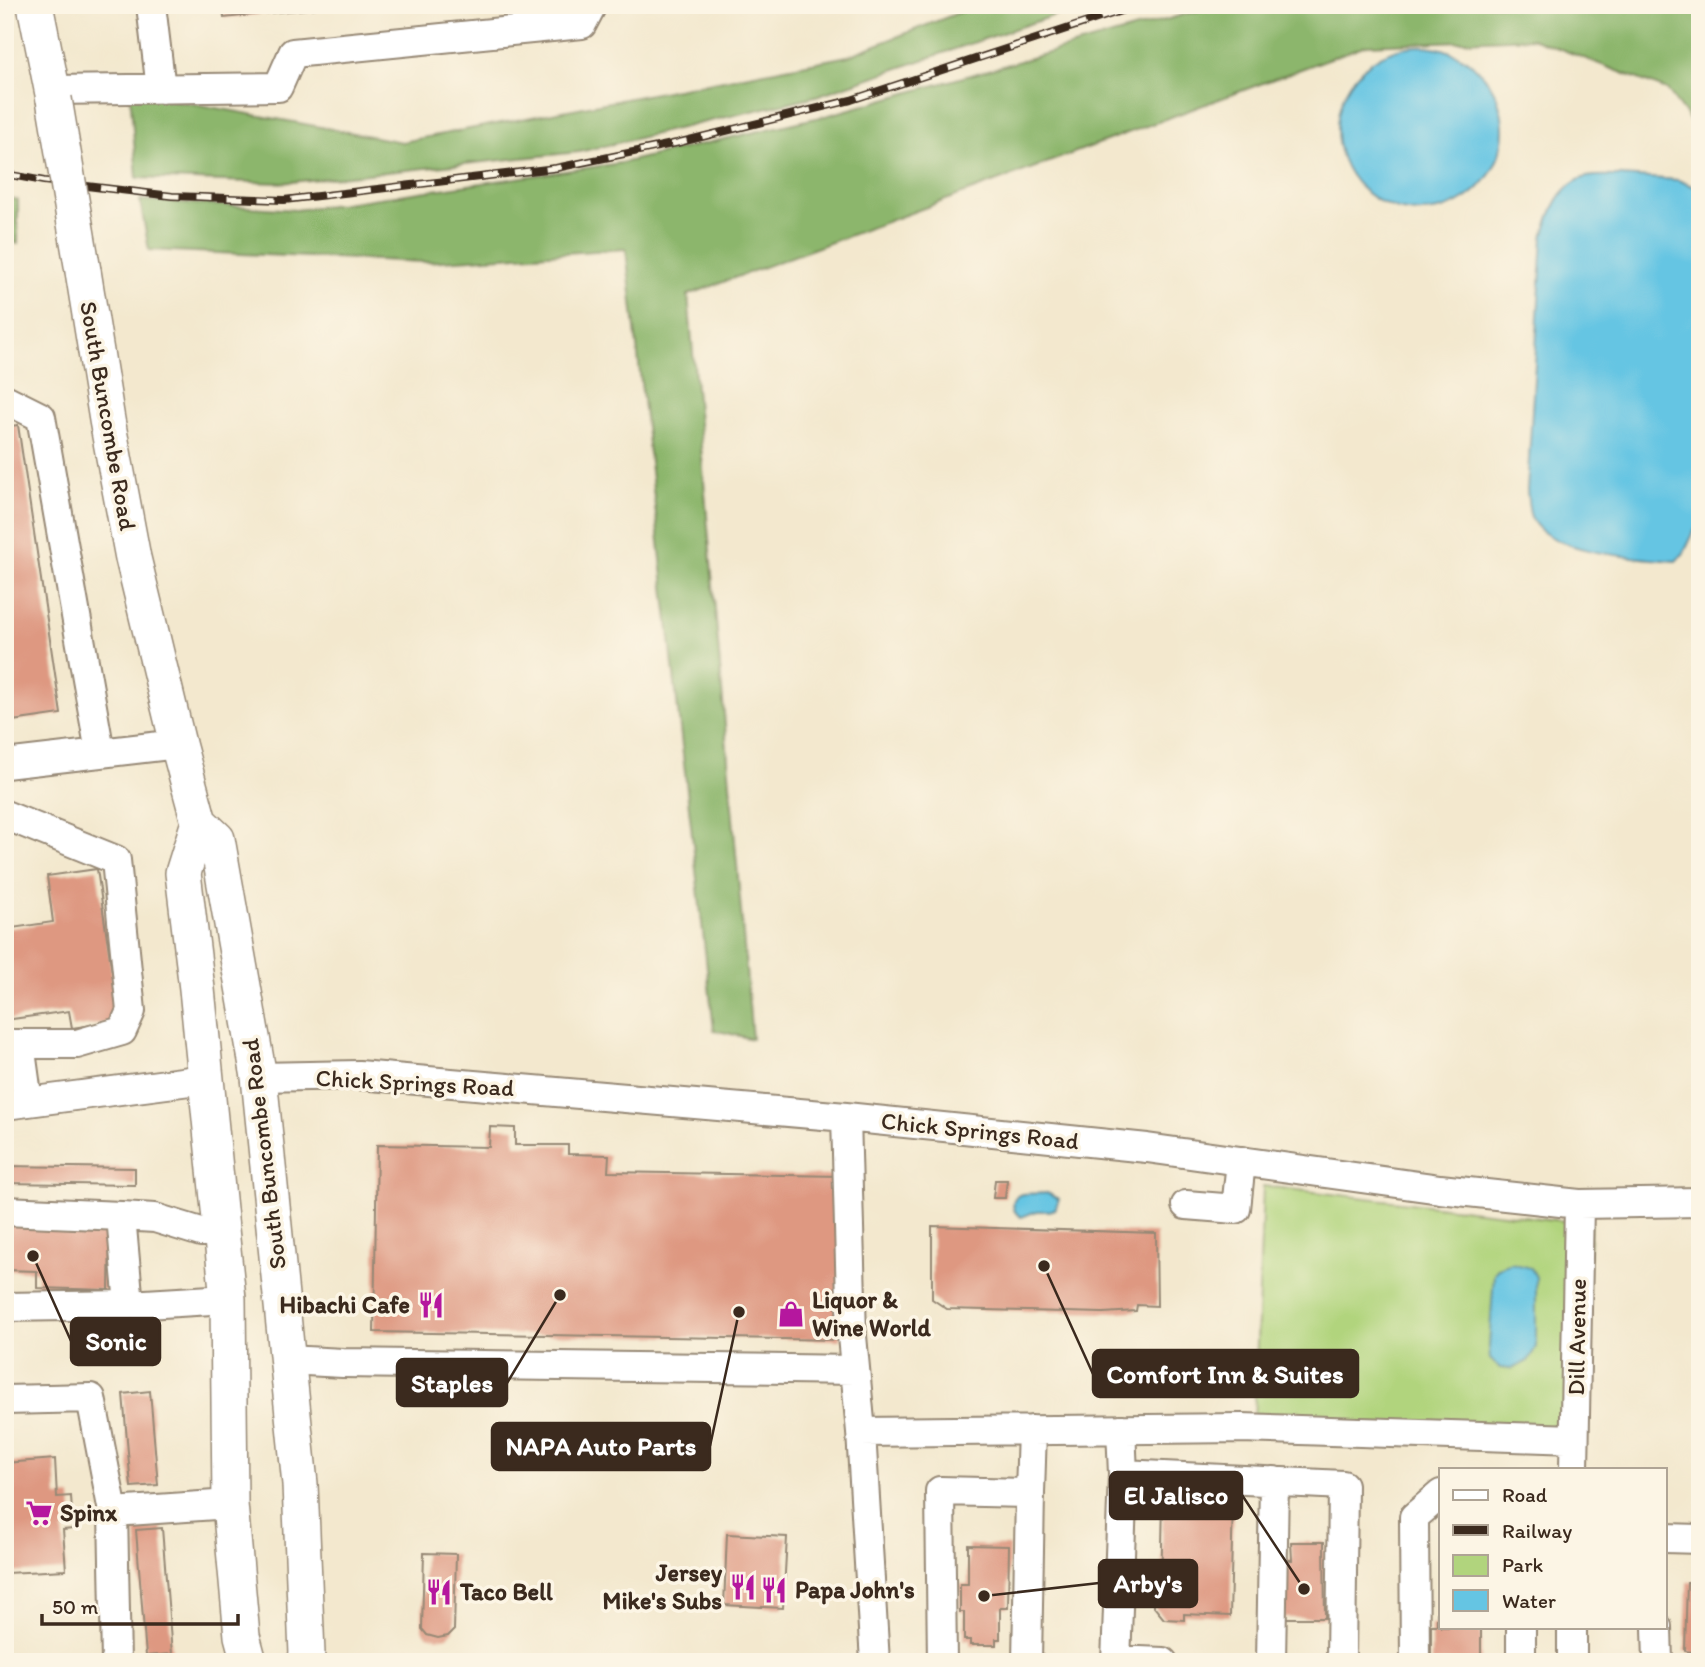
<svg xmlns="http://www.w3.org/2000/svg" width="1705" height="1667" viewBox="0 0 1705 1667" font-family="Itim,sans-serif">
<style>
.green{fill:#b1d47d;stroke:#767f4e;stroke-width:2}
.forest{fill:#8cb66c;stroke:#647045;stroke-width:2}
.water{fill:#65c5e3;stroke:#507880;stroke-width:2}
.building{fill:#de9881}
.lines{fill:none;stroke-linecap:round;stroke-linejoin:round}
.minor-casing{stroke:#978976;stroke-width:32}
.major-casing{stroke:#978976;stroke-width:38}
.minor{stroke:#fff;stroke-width:28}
.major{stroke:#fff;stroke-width:35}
.rail-casing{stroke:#3b2a1e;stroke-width:8}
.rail{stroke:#fcf5e5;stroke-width:5;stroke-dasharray:16;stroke-linecap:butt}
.major-bridge-casing{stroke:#978976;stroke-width:38;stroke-linecap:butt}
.major-bridge{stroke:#fff;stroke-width:35}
.labels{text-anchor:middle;stroke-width:7;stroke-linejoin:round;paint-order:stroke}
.street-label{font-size:24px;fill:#3b2a1e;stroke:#fcf5e5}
.poi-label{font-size:24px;font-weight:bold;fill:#3b2a1e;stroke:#fcf5e5;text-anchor:start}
.leader{fill:none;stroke:#3b2a1e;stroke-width:2.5}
.callout-dot{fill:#3b2a1e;stroke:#fcf5e5;stroke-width:2.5}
.callout{fill:#3b2a1e;stroke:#3b2a1e;stroke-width:2.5}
.callout-label{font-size:26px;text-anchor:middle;font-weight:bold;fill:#fff}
</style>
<rect width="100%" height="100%" fill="#fcf5e5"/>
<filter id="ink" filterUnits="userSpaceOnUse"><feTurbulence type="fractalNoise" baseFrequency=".0143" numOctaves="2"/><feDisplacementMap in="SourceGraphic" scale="14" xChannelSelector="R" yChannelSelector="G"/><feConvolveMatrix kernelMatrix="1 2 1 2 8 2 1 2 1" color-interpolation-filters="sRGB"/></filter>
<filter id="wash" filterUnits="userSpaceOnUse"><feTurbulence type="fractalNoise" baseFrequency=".00686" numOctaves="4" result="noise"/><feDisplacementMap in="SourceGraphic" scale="28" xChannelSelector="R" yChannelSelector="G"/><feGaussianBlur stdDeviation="1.57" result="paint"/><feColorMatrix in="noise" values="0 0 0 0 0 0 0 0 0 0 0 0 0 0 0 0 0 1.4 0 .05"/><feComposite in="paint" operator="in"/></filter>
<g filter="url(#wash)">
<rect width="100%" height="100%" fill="#f3e8ce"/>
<path class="green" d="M1263 1186 1590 1224 1583 1430 1254 1422Z"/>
<path class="forest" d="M978 5H1085L816 96 579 152 281 183 137 178 130 92 402 142 848 56Z
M1218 5H1700V134L1667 90 1532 38 1366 45 688 295 752 1039 714 1030 626 249 425 262 149 250 140 200 296 210 621 163 829 115Z
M5 197 18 200V244L5 240Z"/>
<path class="water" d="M1337 129a83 83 0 1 1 166 0a83 83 0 1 1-166 0Z
M1621 176 1678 180 1700 189V519L1684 553 1676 561C1640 558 1553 554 1533 521 1528 514 1528 499 1527 490L1543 237C1550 214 1560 183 1587 177 1598 175 1610 176 1621 176Z
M1047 1193 1059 1199 1055 1209 1049 1211H1037L1021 1217C1011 1211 1010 1197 1022 1194 1029 1193 1039 1194 1047 1193Z
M1511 1263 1531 1268 1536 1277V1347L1528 1361 1512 1369 1500 1368 1490 1359 1489 1346 1494 1274 1498 1268Z"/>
<g id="blocks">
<path class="building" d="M223 5H325V7L224 18Z
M18 425 61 714 5 722V427Z
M97 869 119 1021 72 1028 69 1011 5 1020V929L53 922 47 876Z
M490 1127 515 1128V1145H568V1154L609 1155 608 1172 842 1176 840 1340 374 1332 377 1145 489 1147Z
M5 1166 135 1168V1185L5 1183Z
M995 1180H1007L1005 1198H993Z
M5 1224 110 1227 109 1290 37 1288V1271L5 1270Z
M932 1226 1156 1233 1157 1306 1137 1305 1136 1311 1103 1313 947 1309 932 1299Z
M150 1391 158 1485 131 1487 123 1394Z
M55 1459 57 1497 71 1496 73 1529 63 1530 66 1570 6 1573 5 1463Z
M1163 1500 1233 1502 1230 1616 1184 1614V1620L1164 1619 1154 1607V1591L1161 1592Z
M162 1528 172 1654 146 1656 136 1530Z
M727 1534 787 1537 783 1608 724 1605Z
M1291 1542H1324L1325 1618H1284L1283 1560H1292Z
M968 1545 1009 1546 1008 1608H1000V1639H996V1645H970V1640H964V1612H960V1584H968Z
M424 1553 456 1554 454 1630 448 1636 438 1638 427 1635 422 1629Z
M1687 1582H1700V1662H1691L1692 1652 1685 1651Z
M1437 1590H1441V1627H1481V1662H1431V1625H1437Z"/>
</g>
</g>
<g filter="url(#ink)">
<use href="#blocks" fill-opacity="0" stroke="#978976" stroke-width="2"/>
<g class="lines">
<g class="minor-casing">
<path id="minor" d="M151 5 161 89
M52 90 278 87 293 53 582 24 592 5
M5 399 41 417 100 752
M5 764 178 744
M5 815 116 860 131 1011 122 1031 77 1044H5
M20 1044 28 1102
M259 1077 359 1075 846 1117 1147 1148 1440 1189 1579 1204 1700 1202
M5 1105 205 1079
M846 1117 852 1336 861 1432 875 1662
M1186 1205 1236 1209 1241 1161
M5 1211 121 1216
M220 1232H201L155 1218 121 1216 129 1305 228 1299
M5 1307 129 1305
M287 1360 343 1363 855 1370
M5 1400 91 1398 113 1512 230 1504
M1121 1429 1123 1474 1343 1485 1341 1662
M861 1432 1242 1428 1574 1439
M1574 1469 1579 1204
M1030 1493 1032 1430
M113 1512 116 1662
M1665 1538 1700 1539
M1521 1627V1662
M1657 1627 1658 1662
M1116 1660 1163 1662
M942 1662 940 1491 1030 1493 1027 1662
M1116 1662 1123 1474
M1271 1662 1274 1481
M1415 1662 1414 1517 1441 1494
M1572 1662V1627"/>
</g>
<g class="major-casing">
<path id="major" d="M35 5 54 99
M83 271 107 420 133 558 178 744 199 822 217 839 259 1077 300 1484 307 1654 305 1662
M199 822 183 873 197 989 228 1299 230 1504 242 1636 249 1662"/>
</g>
<use href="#minor" class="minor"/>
<use href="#major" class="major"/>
<g class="rail-casing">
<path id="rail" d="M5 174 44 181 172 196 284 200 556 168 677 143 851 100 1139 5"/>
</g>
<use href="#rail" class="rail"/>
<g class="major-bridge-casing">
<path id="major-bridge" d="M54 99 83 271"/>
</g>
<use href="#major-bridge" class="major-bridge"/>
</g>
</g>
<defs>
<g id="restaurant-bare" transform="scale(2.1)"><path d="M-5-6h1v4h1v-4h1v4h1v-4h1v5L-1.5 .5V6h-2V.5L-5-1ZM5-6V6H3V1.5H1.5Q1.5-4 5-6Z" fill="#b5179e" stroke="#fcf5e5" stroke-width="2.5" paint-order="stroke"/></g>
<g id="shop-bare" transform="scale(2.1)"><path d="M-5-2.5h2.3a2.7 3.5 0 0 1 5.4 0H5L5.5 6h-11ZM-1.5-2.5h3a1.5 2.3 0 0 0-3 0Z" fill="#b5179e" stroke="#fcf5e5" stroke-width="2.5" paint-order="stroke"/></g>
<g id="supermarket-bare" transform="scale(2.1)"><path d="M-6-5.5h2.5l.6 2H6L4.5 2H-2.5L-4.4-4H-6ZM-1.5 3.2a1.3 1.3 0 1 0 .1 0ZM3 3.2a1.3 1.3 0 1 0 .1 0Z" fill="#b5179e" stroke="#fcf5e5" stroke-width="2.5" paint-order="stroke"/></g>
</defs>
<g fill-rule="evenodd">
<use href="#restaurant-bare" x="431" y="1305"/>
<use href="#shop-bare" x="791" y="1314"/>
<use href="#supermarket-bare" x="39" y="1513"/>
<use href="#restaurant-bare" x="743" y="1587"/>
<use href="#restaurant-bare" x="774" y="1590"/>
<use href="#restaurant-bare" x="439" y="1592"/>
</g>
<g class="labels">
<g class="street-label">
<text transform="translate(108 416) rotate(80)" y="8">South Buncombe Road</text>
<text transform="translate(415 1083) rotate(3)" y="8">Chick Springs Road</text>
<text transform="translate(980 1131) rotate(6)" y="8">Chick Springs Road</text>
<text transform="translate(264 1154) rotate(-97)" y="8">South Buncombe Road</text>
<text transform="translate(1577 1337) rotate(-89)" y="8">Dill Avenue</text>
</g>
<g class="poi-label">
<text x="812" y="1308">Liquor &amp;<tspan x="812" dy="28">Wine World</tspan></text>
<text x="410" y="1313" text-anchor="end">Hibachi Cafe</text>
<text x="60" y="1521">Spinx</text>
<text x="722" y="1581" text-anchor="end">Jersey<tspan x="722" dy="28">Mike's Subs</tspan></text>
<text x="795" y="1598">Papa John's</text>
<text x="460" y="1600">Taco Bell</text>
</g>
</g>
<path class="leader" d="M33 1256L71 1341M1044 1266L1093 1374M560 1295L507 1383M739 1312L710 1446M1304 1589L1242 1495M984 1596L1099 1583"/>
<g class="callout-dot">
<circle cx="33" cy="1256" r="7"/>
<circle cx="1044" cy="1266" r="7"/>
<circle cx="560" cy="1295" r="7"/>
<circle cx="739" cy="1312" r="7"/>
<circle cx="1304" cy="1589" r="7"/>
<circle cx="984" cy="1596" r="7"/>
</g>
<g class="callout">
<rect x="71" y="1318" width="89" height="47" rx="7"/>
<rect x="1093" y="1350" width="265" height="47" rx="7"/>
<rect x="397" y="1359" width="110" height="47" rx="7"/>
<rect x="492" y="1423" width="218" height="47" rx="7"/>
<rect x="1110" y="1472" width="132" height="47" rx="7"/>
<rect x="1099" y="1560" width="98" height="47" rx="7"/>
</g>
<g class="callout-label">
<text x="116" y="1350">Sonic</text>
<text x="1225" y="1383">Comfort Inn &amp; Suites</text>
<text x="452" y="1392">Staples</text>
<text x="601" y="1455">NAPA Auto Parts</text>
<text x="1176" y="1504">El Jalisco</text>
<text x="1148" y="1592">Arby's</text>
</g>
<rect width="1705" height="1667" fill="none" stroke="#fcf5e5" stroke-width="28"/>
<rect x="1439" y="1468" width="228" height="161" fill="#fcf5e5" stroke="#afa495" stroke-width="2"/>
<rect x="1453" y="1490" width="35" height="10" fill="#ffffff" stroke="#afa495" stroke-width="2"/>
<text x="1502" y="1502" font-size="21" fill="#3b2a1e">Road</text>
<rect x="1453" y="1525" width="35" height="10" fill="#3b2a1e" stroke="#afa495" stroke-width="2"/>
<text x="1502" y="1538" font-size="21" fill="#3b2a1e">Railway</text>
<rect x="1453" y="1555" width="35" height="21" fill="#b1d47d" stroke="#afa495" stroke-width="2"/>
<text x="1502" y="1572" font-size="21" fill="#3b2a1e">Park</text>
<rect x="1453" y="1590" width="35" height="21" fill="#65c5e3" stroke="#afa495" stroke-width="2"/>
<text x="1502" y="1608" font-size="21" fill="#3b2a1e">Water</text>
<path d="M42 1614v10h196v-10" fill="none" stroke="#3b2a1e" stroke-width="3.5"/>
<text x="52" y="1614" font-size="21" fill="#3b2a1e" stroke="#fcf5e5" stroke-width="5" paint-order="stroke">50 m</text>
</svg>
